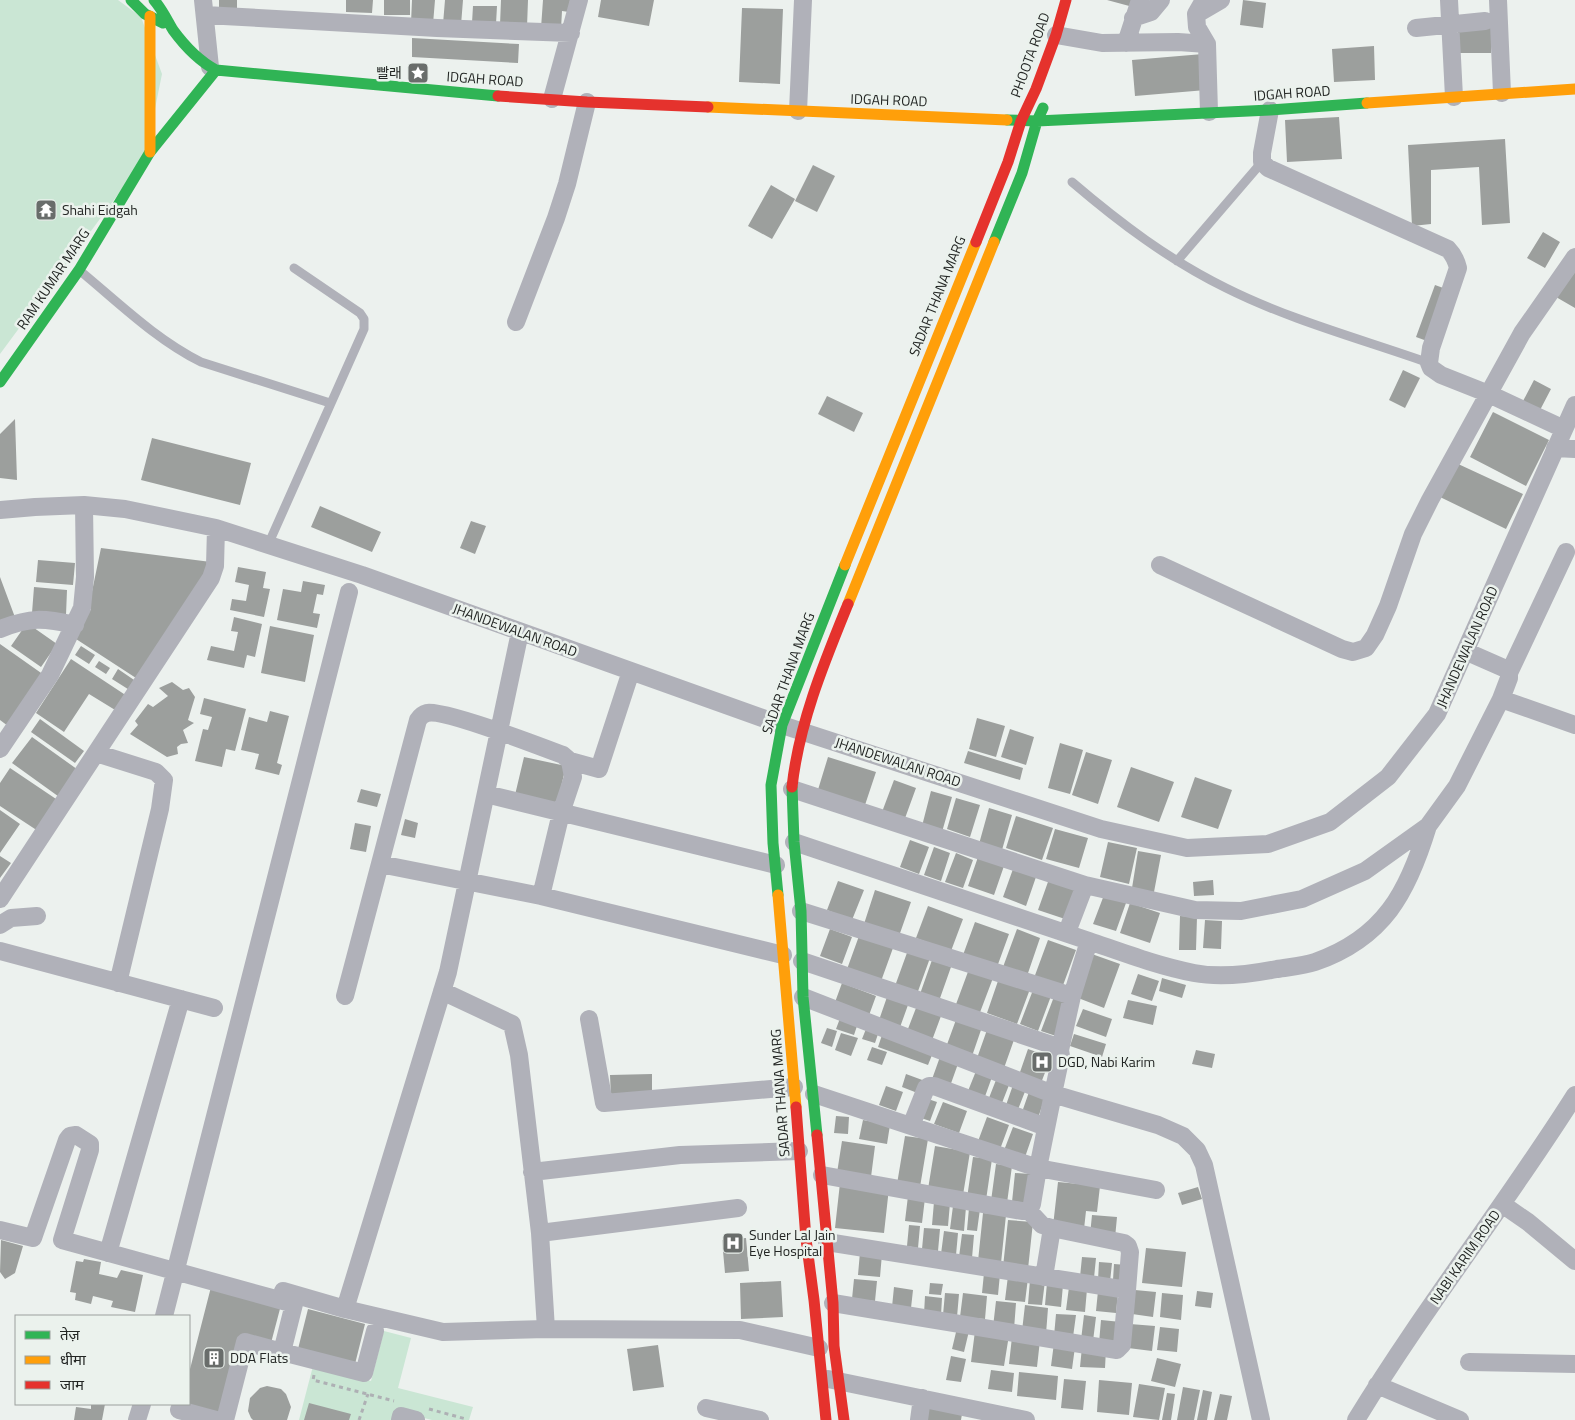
<svg xmlns="http://www.w3.org/2000/svg" width="1575" height="1420" viewBox="0 0 1575 1420" font-family="'Titillium Web','Noto Sans Devanagari','Noto Sans KR',sans-serif">
<style>
.green{fill:#cae6d4}
.building{fill:#9c9f9d}
.lines{fill:none;stroke-linecap:round;stroke-linejoin:round}
.path{stroke:#aeb0b4;stroke-width:3;stroke-dasharray:4 4;stroke-linecap:butt}
.lane{stroke:#b0b1b9;stroke-width:9}
.street{stroke:#b0b1b9;stroke-width:18}
.fast{stroke:#30b455;stroke-width:11}
.slow{stroke:#ff9f0a;stroke-width:11}
.jam{stroke:#e5322d;stroke-width:11}
.labels{text-anchor:middle;stroke-width:5;stroke-linejoin:round;paint-order:stroke}
.street-label{font-size:14px;fill:#232624;stroke:#ebf2ed}
.poi-label{font-size:14px;fill:#232624;stroke:#ebf2ed;text-anchor:start}
</style>
<rect width="100%" height="100%" fill="#ecf1ee"/>
<path class="green" d="M0 0H118L141 17 162 74 145 158 0 354Z
M384 1331 411 1338 398 1388 473 1407 469 1420H432L396 1411 393 1420H299L313 1366 371 1381Z"/>
<path class="building" d="M219 0H237V11H219Z
M346 0H373L372 13 346 12Z
M384 0H410V15H384Z
M412 0H435L433 24 411 23Z
M445 0H463L461 25 443 24Z
M501 0H528L527 27 500 25Z
M543 0H570L569 12 562 11 561 29 541 28Z
M601 0H654L649 26 598 17Z
M1107 0H1134L1133 7Z
M1243 0 1266 3 1263 28 1240 25Z
M473 6H497L496 24 472 23Z
M742 8 783 9 780 84 739 82Z
M1458 28H1491V53H1458Z
M412 38 519 44 518 63 412 57Z
M1374 46 1375 80 1334 82 1332 49Z
M1203 54 1206 90 1135 96 1132 60Z
M1339 117 1342 159 1287 162 1285 120Z
M1505 139 1510 223 1482 225 1479 167 1431 170V224L1412 226 1408 145Z
M813 165 835 176 817 212 795 201Z
M771 185 795 199 772 239 748 226Z
M1543 232 1560 242 1545 268 1527 258Z
M1575 272V308L1556 297Z
M1435 285 1446 289 1427 341 1416 337Z
M1403 370 1420 378 1405 408 1389 400Z
M1534 380 1551 389 1539 412 1522 403Z
M827 396 863 413 854 432 818 414Z
M1493 412 1549 440 1526 486 1470 457Z
M15 419 17 480 0 478V434Z
M152 438 251 463 240 505 141 480Z
M1456 463 1523 494 1506 529 1440 497Z
M320 506 381 532 372 552 311 527Z
M471 521 486 526 475 554 460 548Z
M101 548 211 562 200 593 136 678 76 639 83 613 91 610 89 606Z
M38 560 75 563 73 585 36 582Z
M238 567 266 572 263 588 270 589 264 617 230 610 232 599 246 601 249 585 235 582Z
M0 577 16 620 0 626Z
M303 581 325 585 323 595 317 594 313 613 320 614 317 628 277 620 283 589 301 592Z
M34 587 67 590 66 615 32 613Z
M234 617 262 624 255 657 247 655 244 668 207 660 211 646 234 651 238 632 231 631Z
M27 623 57 644 41 667 11 646Z
M270 626 314 635 305 682 261 673Z
M0 644 44 675 8 726 0 720Z
M81 646 95 655 89 664 75 655Z
M71 659 130 698 120 713 89 694 64 732 36 713Z
M99 661 110 668 106 674 95 667Z
M118 669 137 682 131 691 112 679Z
M172 682 183 690 189 688 195 697 188 720 194 723 183 730 188 743 181 744 177 747 178 754 167 757 130 734 138 725 135 721 148 704 153 707 168 696 159 688Z
M204 698 246 709 235 751 226 749 222 767 195 761 203 729 208 730 212 717 200 714Z
M270 711 289 716 277 763 282 765 279 775 255 769 259 754 241 750 249 717 267 722Z
M977 718 1005 726 996 757 969 749Z
M40 719 84 751 75 763 31 732Z
M1010 729 1034 737 1026 765 1001 757Z
M32 737 81 772 62 799 12 763Z
M1060 743 1083 750 1070 794 1048 788Z
M968 751 1023 768 1020 780 964 763Z
M1086 752 1112 760 1098 804 1072 795Z
M524 757 566 766 557 804 515 795Z
M828 757 876 772 864 808 817 793Z
M1131 767 1174 782 1159 822 1117 807Z
M10 768 59 801 38 831 0 806V783Z
M1195 777 1232 790 1218 829 1181 817Z
M894 780 916 788 904 821 882 812Z
M361 789 381 794 377 807 357 802Z
M931 791 952 797 942 832 922 826Z
M956 798 980 805 970 837 947 829Z
M989 808 1012 815 1002 850 979 844Z
M0 810 20 824 0 853Z
M1016 816 1053 828 1042 860 1006 848Z
M405 819 418 823 415 838 401 835Z
M355 823 371 826 366 852 350 849Z
M1055 829 1088 838 1079 868 1046 859Z
M910 840 929 847 919 874 900 867Z
M1108 842 1137 848 1129 884 1100 877Z
M934 847 950 853 941 881 924 875Z
M1138 851 1161 855 1154 892 1132 888Z
M956 853 973 860 963 888 945 882Z
M0 856 11 863 0 878Z
M978 857 1004 866 994 895 968 886Z
M1013 869 1036 877 1026 906 1003 897Z
M1049 879 1079 889 1068 920 1038 910Z
M1213 880 1214 895 1194 896 1193 882Z
M838 881 864 890 852 920 827 910Z
M875 890 911 902 899 936 864 924Z
M1104 895 1126 903 1116 931 1093 924Z
M1130 903 1160 913 1150 943 1120 933Z
M928 906 963 919 951 951 916 938Z
M1180 916 1197 917 1196 950H1179Z
M1205 920 1222 921 1221 949 1203 948Z
M975 922 1009 934 997 967 963 955Z
M830 929 852 937 842 964 820 956Z
M1017 929 1040 938 1027 976 1003 967Z
M859 936 893 948 880 984 846 972Z
M1048 940 1076 950 1062 988 1034 978Z
M908 950 930 958 917 994 895 986Z
M1089 953 1120 964 1104 1008 1073 996Z
M932 960 951 967 939 1001 920 994Z
M969 969 993 978 979 1015 955 1007Z
M1138 974 1159 981 1152 1001 1131 994Z
M999 978 1030 989 1017 1024 987 1013Z
M1162 978 1186 985 1182 998 1159 991Z
M842 983 876 996 868 1018 834 1005Z
M1033 990 1051 996 1038 1031 1020 1024Z
M1055 994 1069 998 1056 1036 1041 1031Z
M887 997 908 1005 899 1030 878 1023Z
M1128 1000 1157 1006 1153 1025 1123 1018Z
M916 1008 941 1016 931 1043 906 1034Z
M1083 1009 1112 1019 1106 1037 1076 1026Z
M842 1013 859 1020 854 1035 836 1029Z
M957 1017 982 1027 971 1059 945 1050Z
M868 1024 880 1028 875 1043 862 1039Z
M988 1027 1015 1037 1003 1071 976 1061Z
M827 1028 837 1031 832 1047 821 1043Z
M883 1032 934 1050 928 1065 878 1047Z
M841 1033 858 1038 851 1056 835 1050Z
M1074 1034 1106 1044 1102 1057 1070 1046Z
M872 1047 887 1052 882 1065 867 1060Z
M1028 1049 1051 1057 1041 1083 1019 1075Z
M1196 1050 1215 1054 1212 1068 1192 1064Z
M941 1054 959 1061 949 1089 931 1082Z
M976 1071 992 1077 983 1102 966 1096Z
M652 1074V1097L611 1098 610 1075Z
M906 1074 925 1081 920 1094 902 1087Z
M996 1080 1009 1085 1000 1108 987 1103Z
M1013 1085 1026 1089 1017 1112 1005 1108Z
M886 1086 903 1092 896 1111 879 1105Z
M1029 1092 1045 1097 1037 1121 1021 1115Z
M925 1098 937 1102 930 1121 918 1117Z
M943 1102 967 1111 959 1133 934 1124Z
M836 1116 849 1117 848 1134 834 1133Z
M987 1117 1009 1125 999 1152 977 1144Z
M863 1120 890 1125 887 1144 859 1139Z
M1013 1127 1033 1134 1024 1160 1003 1153Z
M905 1136 928 1139 920 1187 897 1184Z
M842 1141 875 1146 871 1177 837 1173Z
M935 1146 970 1152 963 1195 928 1189Z
M973 1157 992 1159 986 1200 967 1198Z
M996 1164 1012 1166 1007 1203 991 1201Z
M1015 1173 1031 1174 1028 1204 1012 1202Z
M1058 1182 1100 1186 1097 1212 1086 1211 1084 1229 1053 1226Z
M840 1183 889 1188 884 1233 835 1228Z
M1198 1187 1202 1199 1182 1205 1178 1193Z
M908 1196 925 1198 922 1223 905 1221Z
M934 1202 950 1203 948 1226 932 1225Z
M953 1206 966 1207 964 1231 950 1229Z
M969 1208 980 1209 977 1231 967 1230Z
M983 1213 1006 1215 1001 1263 978 1261Z
M1092 1215 1117 1217 1115 1238 1090 1235Z
M1008 1220 1033 1222 1028 1269 1003 1267Z
M909 1225 920 1226 918 1248 907 1246Z
M924 1228 940 1229 938 1251 922 1249Z
M944 1231 958 1233 956 1255 941 1254Z
M962 1234 974 1235 972 1258 959 1257Z
M746 1238 749 1271 725 1273 722 1240Z
M1 1240 23 1246 15 1273 5 1279 0 1272Z
M1146 1248 1186 1252 1182 1287 1142 1283Z
M860 1252 882 1254 880 1277 858 1275Z
M1082 1257 1096 1258 1094 1278 1080 1277Z
M84 1259 101 1262 99 1274 117 1278 121 1270 143 1275 135 1312 111 1307 113 1301 93 1296 91 1304 75 1300 76 1293 70 1292 76 1261 83 1262Z
M1099 1262 1112 1263 1110 1282 1098 1280Z
M1114 1264 1127 1265 1125 1281 1113 1280Z
M984 1273 1000 1274 998 1295 982 1293Z
M1008 1276 1028 1278 1025 1302 1005 1300Z
M854 1279 877 1281 875 1301 852 1299Z
M1030 1280 1045 1281 1042 1305 1028 1304Z
M781 1281 783 1317 741 1319 740 1283Z
M930 1283 943 1284 941 1295 929 1294Z
M1047 1283 1063 1285 1061 1307 1045 1305Z
M211 1287 281 1305 271 1343 242 1335 221 1415 189 1404V1373Z
M894 1287 913 1290 911 1308 892 1307Z
M1069 1287 1087 1289 1085 1312 1066 1310Z
M1135 1290 1156 1292 1153 1317 1132 1314Z
M1098 1291 1118 1293 1116 1313 1096 1311Z
M1197 1291 1213 1293 1211 1308 1195 1306Z
M945 1293 959 1294 957 1317 943 1315Z
M963 1293 987 1296 985 1319 960 1317Z
M1162 1293 1183 1295 1181 1320 1160 1317Z
M925 1296 942 1298 941 1315 924 1314Z
M996 1301 1016 1303 1014 1329 993 1327Z
M1025 1305 1048 1308 1046 1334 1022 1331Z
M308 1309 365 1324 355 1364 298 1349Z
M1056 1314 1076 1315 1073 1337 1054 1336Z
M1084 1315 1096 1317 1093 1341 1081 1340Z
M1101 1320 1121 1322 1119 1345 1099 1343Z
M1130 1324 1155 1326 1152 1351 1128 1348Z
M1160 1327 1179 1329 1177 1352 1157 1350Z
M957 1328 969 1331 964 1352 952 1349Z
M975 1331 1009 1335 1004 1366 971 1362Z
M1012 1337 1040 1340 1037 1367 1009 1364Z
M1054 1343 1075 1347 1072 1369 1051 1366Z
M658 1345 664 1387 633 1391 627 1349Z
M1082 1347 1106 1349 1105 1368 1080 1367Z
M951 1356 966 1359 961 1382 946 1380Z
M1157 1358 1181 1364 1175 1387 1151 1381Z
M991 1370 1014 1373 1012 1392 988 1389Z
M1019 1372 1058 1376 1056 1400 1017 1396Z
M1064 1379 1086 1381 1083 1410 1061 1408Z
M1099 1380 1132 1383 1129 1415 1097 1412Z
M1139 1384 1165 1388 1159 1420 1133 1417Z
M267 1386 281 1389 286 1394 291 1407 287 1420H253L251 1418 248 1411 250 1398 260 1388Z
M1183 1387 1200 1390 1194 1420H1177Z
M1203 1390 1212 1392 1207 1420H1197Z
M1167 1393 1175 1394 1171 1420H1162Z
M1220 1394 1232 1396 1227 1420H1214Z
M309 1403 351 1414 349 1420H304Z
M91 1404H105L102 1420H74L76 1407 91 1409Z
M926 1404 963 1408 961 1420H924Z"/>
<g class="lines">
<path class="path" d="M314 1375 313 1380 394 1401
M429 1409 466 1419V1420
M359 1420 368 1394"/>
<path class="lane" d="M1072 182C1120 223 1169 260 1226 288 1290 320 1361 339 1429 363
M1177 261 1262 162
M79 270C118 302 155 339 201 362L330 403
M268 545 364 329V319L360 313 294 268"/>
<path class="street" d="M203 0 210 67
M1204 0 1196 14 1197 27 1207 44 1209 112
M1449 0 1454 97
M1498 0 1502 93
M1197 14 1221 0
M205 15 437 28 571 33
M1133 18 1151 12 1161 0
M1416 28 1485 21
M1056 35 1102 43 1178 42 1207 44
M1126 43 1140 0
M552 99 579 0
M1270 110 1262 153V162L1268 168 1448 249C1454 255 1456 260 1458 268L1431 348 1429 363 1431 368 1441 375 1489 394 1564 429
M798 111 803 0
M516 322 556 218 567 184 587 102
M1555 448 1575 449
M0 510 35 507 84 505 125 509 216 528 362 575 782 725 1101 829 1187 848 1268 844 1330 822 1388 777 1437 714 1575 405
M1160 565 1342 649 1353 652 1366 648 1375 635 1388 606 1413 534 1430 500 1522 333 1575 257
M0 629C31 617 43 618 75 625
M1465 651 1506 669 1509 673V678L1501 699 1575 725
M1509 673 1566 552
M0 749 50 675 82 608 85 577 84 505
M96 753 156 772 164 780 160 809 118 983
M570 761 599 769 631 671
M792 789 1085 885 1195 910 1241 911 1302 899 1365 871 1428 826 1457 786 1501 699
M486 794 776 865
M794 842 1089 941 1072 996 801 911
M380 864 541 896 783 955
M0 899 211 578 215 566 216 528
M0 925 11 918 37 916
M1067 932 1085 885
M1089 941C1124 953 1158 966 1194 973 1220 978 1252 974 1277 969 1289 967 1303 966 1315 962 1384 938 1408 892 1428 826
M0 951 214 1008
M802 961 1055 1046 1060 1050 1061 1056 1053 1094 803 997
M442 991 512 1024 519 1055 540 1233 546 1329
M345 996 418 720C420 717 423 714 427 713 443 709 542 747 563 755L570 761 573 777 561 813 541 896
M589 1019 604 1103 794 1087
M1060 1050 1072 996
M814 1094 1038 1168 1032 1204 1029 1211H1022L822 1175
M911 1126 926 1088 929 1086H934L1046 1127
M532 1172 680 1155 799 1151
M1156 1190 1038 1168 1053 1094 1158 1125 1183 1136 1197 1150 1204 1165 1261 1420
M1502 1204 1528 1222 1575 1261
M1029 1211 1042 1225 1052 1228 1124 1243 1128 1246 1130 1252 1127 1290
M0 1230 33 1238 67 1140 70 1136 76 1135 90 1144V1150L62 1240 294 1304 282 1352 364 1373 375 1331
M540 1233 738 1208
M827 1242 1127 1290 1122 1345 1117 1350 833 1303
M108 1253 181 999
M1044 1277 1052 1228
M283 1291 345 1309 443 1332 546 1329 740 1330 819 1348
M345 1309 448 972 520 632
M164 1316 349 592
M1469 1362 1575 1364
M828 1379 1026 1420
M1377 1385 1460 1420
M706 1408 760 1420
M179 1410 216 1420
M137 1420 142 1404
M225 1420 245 1342 282 1352
M400 1420 401 1416 416 1420
M919 1420 922 1398
M1356 1420C1424 1308 1505 1206 1575 1095"/>
<path class="fast" d="M131 0 145 14 163 23
M154 0C162 9 167 20 173 30 184 45 199 61 216 70L498 96
M1007 120 1037 121 1270 110 1367 103
M994 242 1022 173 1037 121 1043 108
M0 382 79 270 150 152 216 70
M792 787 794 842 801 911 803 997 817 1135
M778 895 773 843 771 785 782 725 845 565"/>
<path class="slow" d="M150 16V152
M1367 103 1575 89
M708 107 1007 120
M845 565 976 242
M848 604 994 242
M778 895 796 1107"/>
<path class="jam" d="M498 96 587 102 708 107
M976 242 1008 162 1021 121 1036 89 1056 35 1066 0
M792 787C799 723 824 663 848 604
M796 1107 806 1239 814 1300 826 1420
M817 1135 833 1303 834 1346 844 1420"/>
</g>
<defs>
<g id="sight-square" transform="scale(1.125)"><rect x="-9" y="-9" width="18" height="18" rx="4" fill="#696d6b" stroke="#ebf2ed"/><path d="M0-6L1.8-2.2L6-1.7L2.9 1.2L3.7 5.4L0 3.3L-3.7 5.4L-2.9 1.2L-6-1.7L-1.8-2.2Z" fill="#fff"/></g>
<g id="temple-square" transform="scale(1.125)"><rect x="-9" y="-9" width="18" height="18" rx="4" fill="#696d6b" stroke="#ebf2ed"/><path d="M0-6L5-2H3V0L6.5 2.5H4V6H1.5V3h-3V6H-4V2.5H-6.5L-3 0V-2H-5Z" fill="#fff"/></g>
<g id="hospital-square" transform="scale(1.125)"><rect x="-9" y="-9" width="18" height="18" rx="4" fill="#696d6b" stroke="#ebf2ed"/><path d="M-5-5h3v3.5h4V-5h3V5h-3V1.5h-4V5h-3Z" fill="#fff"/></g>
<g id="building-square" transform="scale(1.125)"><rect x="-9" y="-9" width="18" height="18" rx="4" fill="#696d6b" stroke="#ebf2ed"/><path d="M-4-6H4V6H1V3H-1V6H-4ZM-2.5-4.3h1.7v1.8h-1.7ZM.8-4.3h1.7v1.8H.8ZM-2.5-1h1.7V.8h-1.7ZM.8-1h1.7V.8H.8Z" fill="#fff"/></g>
</defs>
<g fill-rule="evenodd">
<use href="#sight-square" x="418" y="73"/>
<use href="#temple-square" x="46" y="210"/>
<use href="#hospital-square" x="1042" y="1062"/>
<use href="#hospital-square" x="733" y="1243"/>
<use href="#building-square" x="214" y="1358"/>
</g>
<g class="labels">
<g class="street-label">
<text transform="translate(1030 55) rotate(-70)" y="5">PHOOTA ROAD</text>
<text transform="translate(485 79) rotate(4)" y="5">IDGAH ROAD</text>
<text transform="translate(1292 93) rotate(-4)" y="5">IDGAH ROAD</text>
<text transform="translate(889 100) rotate(2)" y="5">IDGAH ROAD</text>
<text transform="translate(53 279) rotate(-56)" y="5">RAM KUMAR MARG</text>
<text transform="translate(937 296) rotate(-68)" y="5">SADAR THANA MARG</text>
<text transform="translate(515 630) rotate(20)" y="5">JHANDEWALAN ROAD</text>
<text transform="translate(1467 647) rotate(-66)" y="5">JHANDEWALAN ROAD</text>
<text transform="translate(788 673) rotate(-70)" y="5">SADAR THANA MARG</text>
<text transform="translate(898 762) rotate(18)" y="5">JHANDEWALAN ROAD</text>
<text transform="translate(780 1093) rotate(-94)" y="5">SADAR THANA MARG</text>
<text transform="translate(1465 1257) rotate(-55)" y="5">NABI KARIM ROAD</text>
</g>
<g class="poi-label">
<text x="402" y="78" text-anchor="end">빨래</text>
<text x="62" y="215">Shahi Eidgah</text>
<text x="1058" y="1067">DGD, Nabi Karim</text>
<text x="749" y="1240">Sunder Lal Jain<tspan x="749" dy="16">Eye Hospital</tspan></text>
<text x="230" y="1363">DDA Flats</text>
</g>
</g>
<rect x="15" y="1315" width="175" height="90" fill="#ebf2ed" stroke="#9ba09d"/>
<rect x="25" y="1331" width="25" height="8" fill="#30b455" stroke="#9ba09d"/>
<text x="60" y="1340" font-size="15" fill="#232624">तेज़</text>
<rect x="25" y="1356" width="25" height="8" fill="#ff9f0a" stroke="#9ba09d"/>
<text x="60" y="1365" font-size="15" fill="#232624">धीमा</text>
<rect x="25" y="1381" width="25" height="8" fill="#e5322d" stroke="#9ba09d"/>
<text x="60" y="1390" font-size="15" fill="#232624">जाम</text>
</svg>
